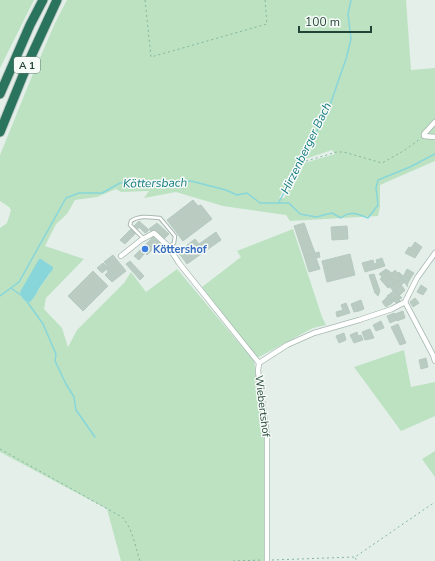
<svg xmlns="http://www.w3.org/2000/svg" width="435" height="561" viewBox="0 0 435 561" font-family="'Nunito Sans',sans-serif">
<style>
.green{fill:#bce2c2;fill-rule:evenodd}
.water{fill:#88d6d9}
.lines{fill:none;stroke-linecap:round;stroke-linejoin:round}
.stream{stroke:#88d6d9;stroke-width:1.5}
.building{fill:#bacbc2;stroke:#b6cac0}
.service-casing{stroke:#a7b8b1;stroke-width:4.5}
.minor-casing{stroke:#a7b8b1;stroke-width:6}
.motorway-casing{stroke:#c1cbc7;stroke-width:11}
.path{stroke:#82b6a0;stroke-width:1;stroke-dasharray:2 3;stroke-linecap:butt}
.service{stroke:#fff;stroke-width:2.5}
.minor{stroke:#fff;stroke-width:4.5}
.motorway{stroke:#2a735c;stroke-width:9}
.shop-dot{fill:#3f7fe0;stroke:#f6fbf8;stroke-width:1.5}
.labels{text-anchor:middle;stroke-width:3;stroke-linejoin:round;paint-order:stroke}
.shield{fill:#f6fbf8;stroke:#627b71;stroke-width:1}
.shield-label{font-size:10px;font-weight:bold;fill:#224437}
.shop-label{font-size:11px;font-weight:bold;fill:#366cbe;stroke:#f6fbf8;text-anchor:start}
.street-label{font-size:11px;fill:#224437;stroke:#f6fbf8}
.water-label{font-size:12px;font-style:italic;fill:#157b81;stroke:#f6fbf8}
</style>
<rect width="100%" height="100%" fill="#e5efea"/>
<path class="green" d="M0 0H34L0 68Z
M67 0H406L411 70 435 68V161L380 185V207L378 216 290 221 286 215 223 206 176 192 144 198 149 191 121 192 116 189 97 197 75 200 67 214 56 224 45 246 84 259 46 298 44 309 62 328 68 347 77 330 124 283 131 272 146 292 177 269 254 361 264 436V561H121L107 509 0 452V228L7 223 11 210 9 207 0 201V155L30 81 55 23ZM332 150 335 154 304 163 284 198H279L299 161ZM39 259H41L53 267 49 275 40 287 35 296 28 302 24 300 21 296Z
M293 229 322 317 326 325 313 328 257 358 202 287 241 257 237 251Z
M404 350 411 387 435 382V416L401 431 354 367Z
M435 451V477L422 459Z"/>
<path class="water" d="M39 259H41L53 267V269L40 287 35 296 30 302C24 302 21 297 20 292Z"/>
<g class="lines">
<path class="stream" d="M279 202 322 121 330 105 346 59 351 39 348 14 351 0
M11 288 22 296
M0 296 19 282 66 198 79 193H102L120 183H164L191 181 226 190 237 195 247 193 260 203H289L300 214 316 217 332 213 341 218C350 210 358 214 368 218L378 205 376 188 378 180 410 167 435 154
M26 300 43 324 56 354 55 361 66 384 74 397 76 410 95 437"/>
</g>
<path class="building" d="M193 200 198 206 201 205 212 219 183 241 167 220Z
M139 221 149 230 147 232 145 233 139 227 138 229 134 226Z
M157 223 169 234 163 240 153 230 151 231 149 229Z
M304 223 315 253 304 256 294 226Z
M347 226 348 239 332 240 331 227Z
M131 229 136 233 125 244 120 240Z
M216 232 221 240 187 264 178 252 195 239 199 244Z
M154 236 163 245 157 251 154 248 156 247 154 244 151 248 152 250 147 255 145 253 139 260 134 256Z
M415 242 422 247 415 258 405 253 409 247 411 248Z
M319 252 320 257 316 258 320 269 309 272 304 256Z
M350 254 355 275 327 282 322 261Z
M113 255 126 271 112 282 105 275 108 272 107 270 109 268 104 262Z
M382 258 385 266 379 268 376 260Z
M373 260 374 264 377 263 379 268 365 272 362 263Z
M130 261 144 276 140 280 126 264Z
M103 263 108 268 102 273 97 268Z
M386 269 392 273 395 270 402 278 395 283 386 273 388 272 387 270 380 275 379 274Z
M407 269 414 273 410 279 404 275Z
M387 270 388 272 386 273 395 283 388 288 380 279 382 277 380 275Z
M93 271 108 286 83 311 68 296Z
M399 272 403 276 404 275 410 279 407 285 408 287 398 274Z
M374 274 380 291 378 296 375 293 369 275Z
M402 278 405 282 393 291 390 287Z
M401 285 405 290 400 295 395 290Z
M421 285 427 289 423 295 417 292Z
M395 290 399 295 391 301 387 296Z
M399 295 402 298 399 299 400 301 397 304 394 301 392 303 391 301Z
M387 297 392 303 386 307 382 302Z
M415 298 419 303 413 307 410 302Z
M361 300 364 309 359 311 356 302Z
M356 302 359 311 354 312 351 304Z
M346 303 350 313 337 317 336 312 343 310 341 305Z
M403 311 405 318 397 321 395 314Z
M394 313 397 320 390 323 387 316Z
M381 321 384 328 376 331 373 325Z
M398 324 406 343 400 345 391 327Z
M370 329 374 338 365 340 362 332Z
M357 332 358 336 361 335 363 340 354 343 350 335Z
M344 333 346 340 339 343 336 336Z
M426 358 428 367 421 369 419 360Z"/>
<g class="lines">
<g class="service-casing">
<path id="service" d="M143 238 130 225 131 221C139 215 150 217 160 218L175 236 174 243 169 247"/>
</g>
<g class="minor-casing">
<path id="minor" d="M435 122 424 134V136L435 137
M121 256 141 240 154 233 168 246 179 263 259 363
M405 302 433 355 435 361
M267 561V436L258 371 259 363 287 345 314 333 359 320 392 309 405 302 417 278 435 253"/>
</g>
<g class="motorway-casing">
<path id="motorway" d="M0 94 30 25 43 0
M0 132 28 63 57 0"/>
</g>
<path class="path" d="M145 0 151 57 267 24 265 0
M306 161 337 152H344L382 163 405 150 420 139
M0 449 122 517C133 529 135 546 140 561
M355 558 357 561
M272 560 355 557 435 502
M233 561 263 560"/>
<use href="#service" class="service"/>
<use href="#minor" class="minor"/>
<use href="#motorway" class="motorway"/>
</g>
<circle class="shop-dot" cx="145" cy="249" r="4"/>
<g class="labels">
<rect class="shield" x="14" y="57" width="26" height="16" rx="3"/>
<g class="shield-label">
<text x="27" y="69">A 1</text>
</g>
<g class="shop-label">
<text x="153" y="253">Köttershof</text>
</g>
<g class="street-label">
<text transform="translate(263 406) rotate(83)" y="4">Wiebertshof</text>
</g>
<g class="water-label">
<text transform="translate(306 148) rotate(-64)" y="4">Hirzenberger Bach</text>
<text transform="translate(155 183) rotate(-1)" y="4">Köttersbach</text>
</g>
</g>
<path d="M299 26v6h72v-6" fill="none" stroke="#224437" stroke-width="2"/>
<text x="305" y="26" font-size="12" fill="#224437" stroke="#f6fbf8" stroke-width="3" paint-order="stroke">100 m</text>
</svg>
